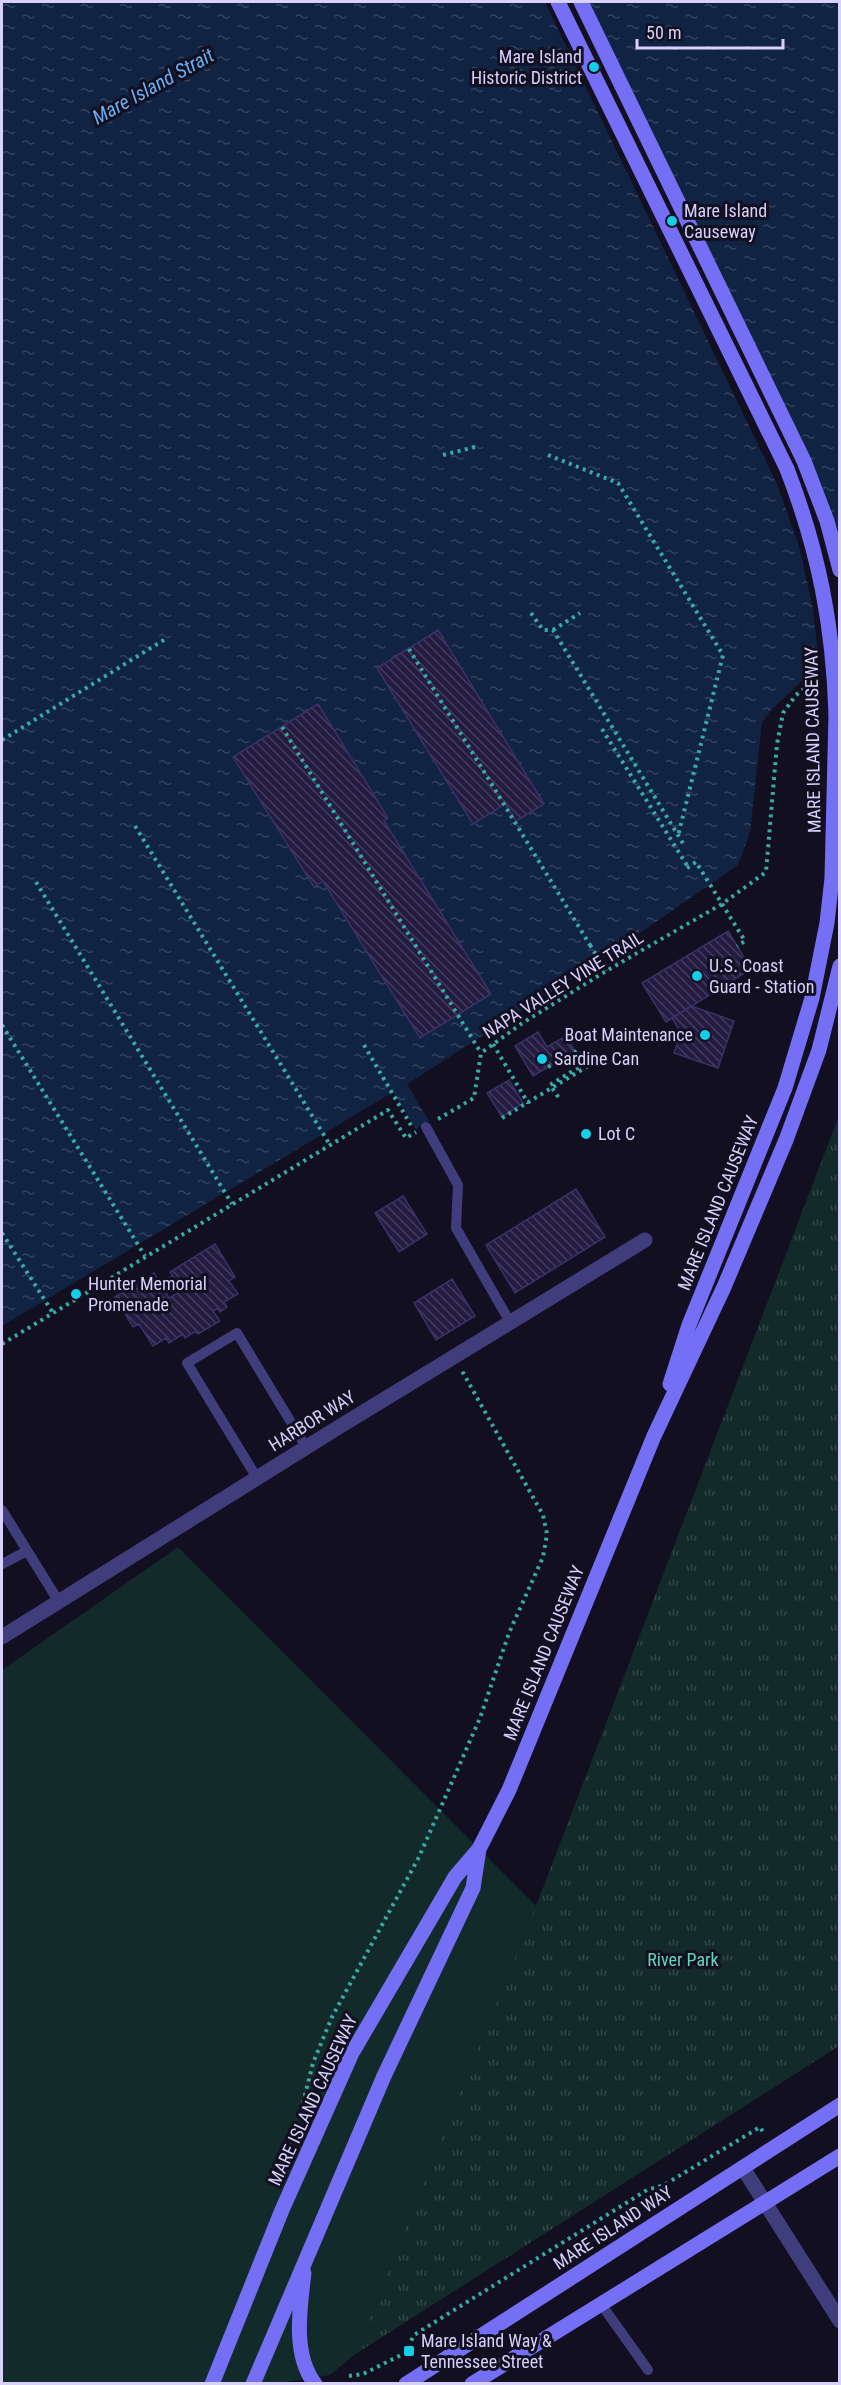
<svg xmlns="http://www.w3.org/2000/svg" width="841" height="2385" viewBox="0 0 841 2385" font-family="'Roboto Condensed',sans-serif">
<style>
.grass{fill:#122a29}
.park{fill:url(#park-tufts)}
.water{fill:url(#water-ripples)}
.pier{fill:#120f20}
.building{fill:url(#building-back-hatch);stroke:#3c306a;stroke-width:1.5}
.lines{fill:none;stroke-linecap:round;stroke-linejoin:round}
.path{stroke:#37aaa5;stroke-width:4;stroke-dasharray:3 4.5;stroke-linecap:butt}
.service{stroke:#403d7c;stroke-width:10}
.minor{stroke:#403d7c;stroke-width:15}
.secondary{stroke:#756ff5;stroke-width:15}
.secondary-bridge{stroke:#756ff5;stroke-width:15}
.poi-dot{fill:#11cfe8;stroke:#120f20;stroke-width:2}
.labels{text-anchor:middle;stroke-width:6;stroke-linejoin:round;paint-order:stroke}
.poi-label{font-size:18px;fill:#d7d1fc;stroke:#120f20;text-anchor:start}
.street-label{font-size:18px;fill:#d7d1fc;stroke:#120f20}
.park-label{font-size:18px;fill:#63d6bb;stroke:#120f20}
.water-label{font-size:20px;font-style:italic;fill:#67b0f4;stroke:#120f20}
</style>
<defs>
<pattern id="park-tufts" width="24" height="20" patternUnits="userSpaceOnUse" patternTransform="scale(1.5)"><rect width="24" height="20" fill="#122a29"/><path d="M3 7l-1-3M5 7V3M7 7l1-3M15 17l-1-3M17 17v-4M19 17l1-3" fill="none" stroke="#344849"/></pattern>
<pattern id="water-ripples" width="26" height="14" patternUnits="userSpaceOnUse" patternTransform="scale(1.5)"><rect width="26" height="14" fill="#112342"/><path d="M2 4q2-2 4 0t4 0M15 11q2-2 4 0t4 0" fill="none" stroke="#33425e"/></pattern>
<pattern id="building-back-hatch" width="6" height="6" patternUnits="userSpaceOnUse" patternTransform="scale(1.5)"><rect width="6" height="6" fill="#241c40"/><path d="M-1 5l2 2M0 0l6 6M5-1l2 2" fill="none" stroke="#433c5c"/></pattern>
</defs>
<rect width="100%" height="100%" fill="#120f20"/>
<path class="grass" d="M839 1116 840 1838 354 2355 330 2375 274 2384 2 2383V1670L178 1547 536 1906Z"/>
<path class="park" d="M839 1116V2046L354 2355 536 1907Z"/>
<path class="water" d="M2 2H840L839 662 804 679 771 710 762 723 750 832 738 865 595 964 407 1084 429 1121 416 1129 393 1092 2 1326Z"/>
<path class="pier" d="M545 2H586L839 547 840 666 820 675 813 608 799 546 777 484Z"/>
<path class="building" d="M438 630 544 804 516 821 505 804 473 824 377 668Z
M318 704 388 818 384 821 491 994 420 1038 323 881 314 887 233 757Z
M728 931 751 969 666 1022 642 983Z
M691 1006 734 1021 718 1068 674 1053 682 1029 678 1028 672 1018Z
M538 1032 547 1047 566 1036 575 1051 533 1076 515 1046Z
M509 1080 523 1103 502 1117 487 1093Z
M576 1189 605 1237 515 1293 486 1245Z
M403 1196 427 1234 399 1252 375 1213Z
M215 1244 235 1277 229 1281 238 1294 224 1302 227 1307 220 1312 218 1308 213 1311 220 1321 198 1334 196 1331 185 1338 183 1334 169 1343 166 1338 153 1346 139 1324 133 1327 115 1297 154 1273 169 1298 178 1293 169 1278 173 1276 170 1272Z
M452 1279 475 1316 436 1340 414 1303Z"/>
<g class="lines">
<path class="path" d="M443 455 475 447
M548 455 618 483 723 655 678 836
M531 613 543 630H553L684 845
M553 630 580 613
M409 649 590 945
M282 727 481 1053
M602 729 688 867
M2 740 167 638
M135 826 330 1145
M687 868 696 862 745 941 737 946
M36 882 232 1204
M590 945 606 971
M2 1025 145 1256
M493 1044 528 1103
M364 1045 412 1127
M548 1067 579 1050 587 1062 550 1085 559 1098
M502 1118 588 1066
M438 1119 474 1098 481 1053 521 1024 606 971 722 904 766 872 777 744 783 713 796 695 819 677
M2 1233 53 1313
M2 1344 388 1110 406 1138 416 1132
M304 2118 302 2107 313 2063 332 2017 419 1857 480 1718 509 1633 543 1557 547 1534 543 1515 462 1371
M349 2376 363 2374 405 2353 414 2335 647 2190 664 2185 760 2127 763 2132"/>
<path class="service" d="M426 1127 458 1185 456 1228 510 1322
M257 1478 187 1363 237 1333 306 1447
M2 1510 59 1602
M2 1564 27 1551
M601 2304 648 2370"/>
<path class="minor" d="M2 1637 334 1430 645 1240
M743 2168 840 2321"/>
<path class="secondary" d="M558 2 787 469
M581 2 804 461 827 521 840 570
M670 1384 689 1325 785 1088 812 998 827 923 832 878 836 714
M304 2273C300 2308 292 2354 315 2384
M212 2384 282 2210 352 2053 455 1877 479 1849 509 1790 654 1436 724 1287 786 1140 819 1050 840 966
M253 2384 384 2076 473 1888 479 1849
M406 2384 840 2105
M472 2384 840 2156"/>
<path class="secondary-bridge" d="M787 469C819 552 833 625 836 714"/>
</g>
<g class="poi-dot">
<circle cx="594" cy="67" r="6"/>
<circle cx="672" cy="221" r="6"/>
<circle cx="697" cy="976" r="6"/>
<circle cx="705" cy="1035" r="6"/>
<circle cx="542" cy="1059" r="6"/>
<circle cx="586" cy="1134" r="6"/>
<circle cx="76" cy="1294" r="6"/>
<rect x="403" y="2345" width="12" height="12" rx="3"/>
</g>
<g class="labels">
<g class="poi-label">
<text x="582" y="63" text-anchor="end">Mare Island<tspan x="582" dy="21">Historic District</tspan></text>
<text x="684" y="217">Mare Island<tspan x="684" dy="21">Causeway</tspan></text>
<text x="709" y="972">U.S. Coast<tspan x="709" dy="21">Guard - Station</tspan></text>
<text x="693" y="1041" text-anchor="end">Boat Maintenance</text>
<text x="554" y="1065">Sardine Can</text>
<text x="598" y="1140">Lot C</text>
<text x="88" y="1290">Hunter Memorial<tspan x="88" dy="21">Promenade</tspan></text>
<text x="421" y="2347">Mare Island Way &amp;<tspan x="421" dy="21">Tennessee Street</tspan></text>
</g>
<g class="street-label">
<text transform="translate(813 740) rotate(-91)" y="6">MARE ISLAND CAUSEWAY</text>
<text transform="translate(563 985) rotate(-32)" y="6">NAPA VALLEY VINE TRAIL</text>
<text transform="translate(718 1203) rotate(-68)" y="6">MARE ISLAND CAUSEWAY</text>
<text transform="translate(312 1421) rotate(-32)" y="6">HARBOR WAY</text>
<text transform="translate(544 1653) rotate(-68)" y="6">MARE ISLAND CAUSEWAY</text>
<text transform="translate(313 2100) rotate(-65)" y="6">MARE ISLAND CAUSEWAY</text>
<text transform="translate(613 2228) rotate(-33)" y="6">MARE ISLAND WAY</text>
</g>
<g class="park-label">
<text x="683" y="1966">River Park</text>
</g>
<g class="water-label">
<text transform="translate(153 86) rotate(-29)" y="7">Mare Island Strait</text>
</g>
</g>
<rect width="841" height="2385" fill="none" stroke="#d7d1fc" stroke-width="6"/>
<path d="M637 39v9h146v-9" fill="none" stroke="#d7d1fc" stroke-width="3"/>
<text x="646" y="39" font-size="18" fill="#d7d1fc" stroke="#120f20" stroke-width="4.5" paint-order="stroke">50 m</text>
</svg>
